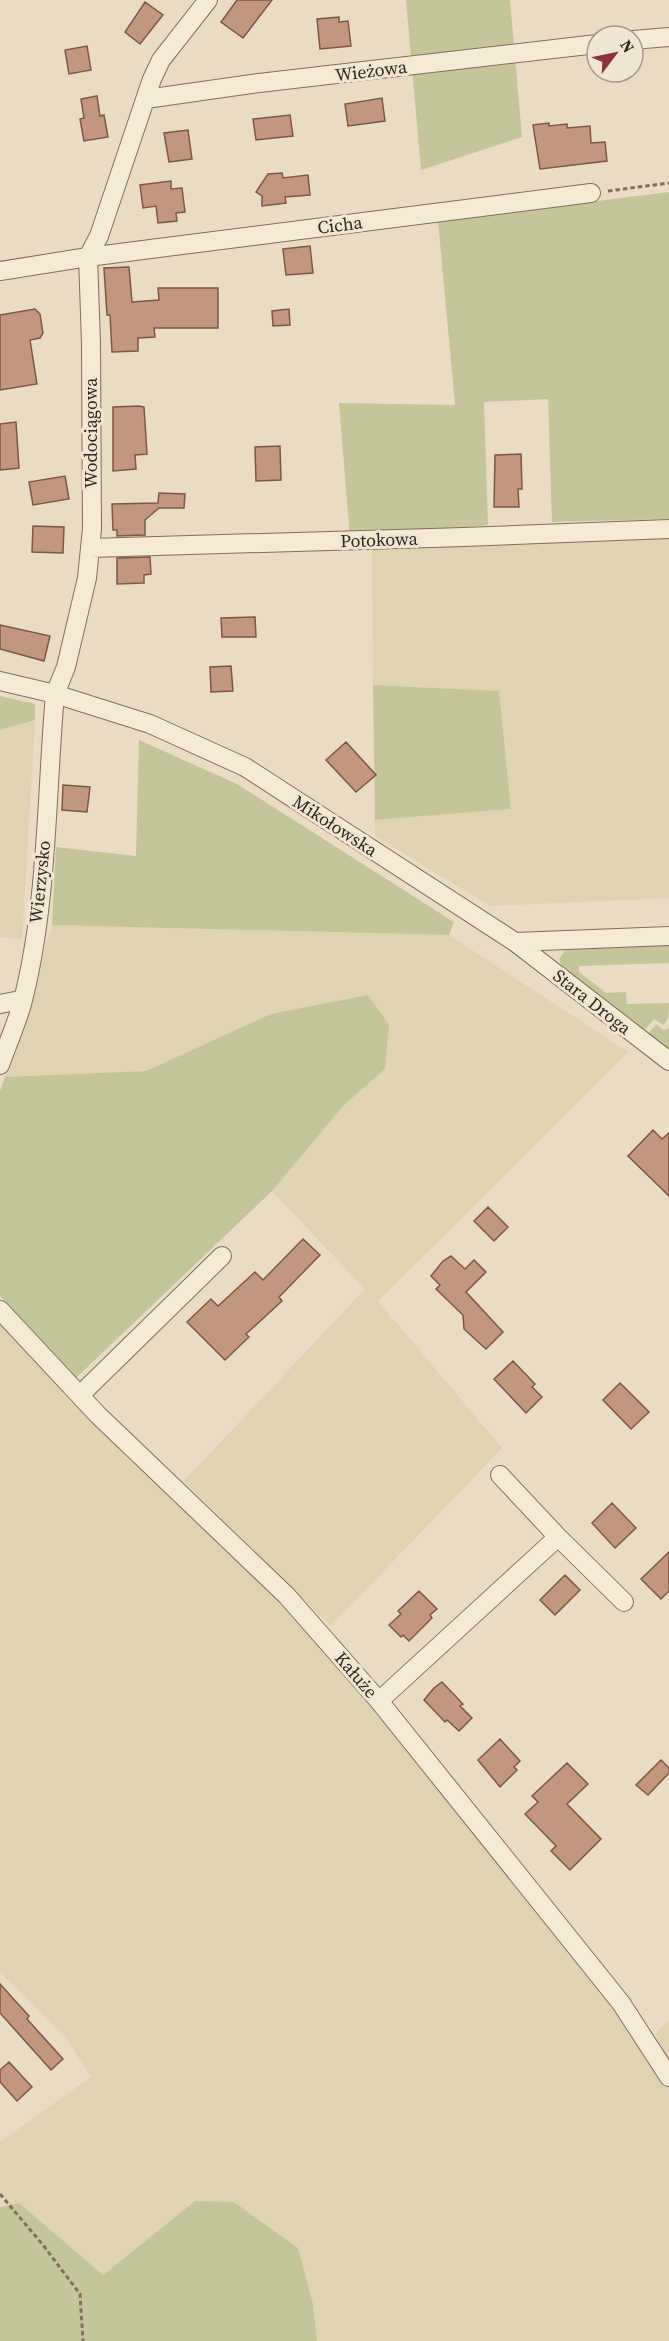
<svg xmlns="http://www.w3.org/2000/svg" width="669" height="2341" viewBox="0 0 669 2341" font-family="'Source Serif 4',serif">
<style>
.farmland{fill:#ded4b2}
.green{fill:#c4c699}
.building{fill:#c3967e;stroke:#7e5845;stroke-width:1.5}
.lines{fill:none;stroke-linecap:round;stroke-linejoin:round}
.minor-casing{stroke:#826e5d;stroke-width:20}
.path{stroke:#826e5d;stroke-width:3;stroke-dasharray:4.5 3;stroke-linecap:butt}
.minor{stroke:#f5ead6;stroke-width:18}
.labels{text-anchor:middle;stroke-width:6;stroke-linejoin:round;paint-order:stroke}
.street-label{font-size:18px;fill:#33271f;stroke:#f1e6d3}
</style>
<rect width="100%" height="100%" fill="#e9dbc4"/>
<path class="farmland" d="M669 538V898L490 906 375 836V820L511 809 499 691 373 685 372 546Z
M35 720 22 939 0 937V730Z
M52 925 449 935 628 1052 378 1301 502 1448 331 1626 184 1481 365 1289 272 1191 344 1105 385 1069 271 1014 146 1071 5 1077Z
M0 1310 287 1596 669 2077V2341H317L313 2304 195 2201 80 2294 43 2245 0 2194V2142L91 2077 65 2036 0 1973Z
M669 2020V2061L655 2034Z"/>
<path class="green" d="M406 0H510L522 137 421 170Z
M669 192V519L552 522 548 399 484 402 488 525 350 538 339 403 455 405 438 221Z
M373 685 499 691 511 809 375 820Z
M0 696 35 704V720L0 730Z
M139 740 237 784 454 922 449 935 52 925 56 847 136 856Z
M669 944V963L579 966V972L606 993 626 992 627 1004 669 1003C669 1012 669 1020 663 1025L654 1019 643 1032 562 968 559 959 565 950 569 949Z
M368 995 389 1025 385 1069 344 1105 272 1191 76 1378 0 1296V1091L5 1077 146 1071 271 1014Z
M656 1024 664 1030 669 1028V1052L647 1035Z
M195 2201 234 2202 298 2248 313 2304 317 2341H0V2207L19 2203 103 2275Z"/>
<path class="building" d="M237 0H272L243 38 221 22Z
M145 2 163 15 140 44 125 32Z
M339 17V22L348 21 351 46 320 49 317 19Z
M87 46 91 70 69 74 65 50Z
M97 96 100 116 104 115 108 137 84 141 80 119 84 118 81 99Z
M382 98 385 121 348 126 345 104Z
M290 115 293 136 256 140 253 119Z
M549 123V126L567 124V128L590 126 591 143 605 142 607 161 540 169 533 125Z
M188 130 192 159 169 162 164 133Z
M282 173 283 178 308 175 310 195 285 197 286 203 262 206V196L256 192 268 174Z
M171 181V189L182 188 185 212 176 213 177 221 158 223 156 206 143 208 140 185Z
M310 246 313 273 286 275 283 249Z
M129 267 132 302 159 300 158 288H218V328H154L155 337 138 338V351L112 352 110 315H107L104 268Z
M35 309 40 314 43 333 40 338 30 340 37 384 0 390V315Z
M289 309 290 325 273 326 272 311Z
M139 406 144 407 147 454 135 455 136 469 113 471V407Z
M16 422 19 468 0 470V424Z
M280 446 281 480 256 481 255 447Z
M521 454 522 489H518L519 507H494L495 455Z
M65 476 69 499 33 505 29 482Z
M159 493 185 494 184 508H159L145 520V535L117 536V530H113L112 504 158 503Z
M33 526 64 527 63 553 32 552Z
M150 557 151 574 144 575V583L117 584V558Z
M255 617 256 637H222L221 618Z
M0 625 50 636 44 661 0 649Z
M231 666 233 691 211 692 210 667Z
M346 742 376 775 356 792 326 760Z
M63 785 90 787 87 812 62 810Z
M653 1130 662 1139 669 1133V1196L628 1156Z
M488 1207 508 1227 494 1241 474 1221Z
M303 1239 320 1255 279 1297 282 1301 246 1334 249 1337 225 1360 187 1322 211 1299 218 1306 255 1272 263 1280Z
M451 1256 465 1269 474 1260 486 1272 466 1292 503 1332 486 1349 464 1329 463 1315 436 1289 440 1285 431 1276 443 1261Z
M513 1361 535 1384 532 1387 542 1397 526 1413 494 1379Z
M620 1383 649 1412 631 1429 603 1400Z
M612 1503 636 1528 615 1548 592 1523Z
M669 1552V1591L661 1599 641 1579Z
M565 1575 580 1590 555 1615 540 1600Z
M419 1591 437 1609 430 1615 432 1618 409 1641 403 1635 401 1637 389 1625 401 1614 398 1611Z
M442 1682 463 1704 460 1706 472 1718 459 1731 447 1720 445 1722 424 1700 434 1688Z
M500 1739 520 1761 514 1767 517 1770 500 1787 478 1760Z
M661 1760 669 1768V1773L648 1795 636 1785Z
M567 1763 588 1784 567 1804 601 1839 570 1870 551 1851 556 1846 525 1814 538 1802 532 1796Z
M0 1984 29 2016 27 2019 63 2059 51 2070 0 2013Z
M9 2062 32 2087 17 2101 0 2082V2070Z"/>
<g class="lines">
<g class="minor-casing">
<path id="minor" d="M633 40 669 37
M146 99 259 83 597 44
M0 271 88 257 591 193
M90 548 464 537 669 529
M0 681 55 694 150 724 245 767 515 942 669 936
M515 942 669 1061
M0 1004 15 1001 21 1006
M0 1065C7 1045 16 1025 22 1004 48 904 46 797 55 694L66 667 87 578 90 548 92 529 91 343 88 257 99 236 152 79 161 60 208 0
M0 1310 98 1415 287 1596 379 1701 621 2003 669 2077
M80 1395 222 1256
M558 1537 624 1602
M379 1701 558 1537 500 1475"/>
</g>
<path class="path" d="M608 191 669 183
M0 2194 43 2245 80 2294 83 2341"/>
<use href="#minor" class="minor"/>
</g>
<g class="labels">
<g class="street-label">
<text transform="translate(371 71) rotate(-7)" y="6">Wieżowa</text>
<text transform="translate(340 225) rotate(-7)" y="6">Cicha</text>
<text transform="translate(91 433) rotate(-90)" y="6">Wodociągowa</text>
<text transform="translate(379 540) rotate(-2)" y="6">Potokowa</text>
<text transform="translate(335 826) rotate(33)" y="6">Mikołowska</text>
<text transform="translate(40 882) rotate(-84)" y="6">Wierzysko</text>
<text transform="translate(592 1002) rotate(38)" y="6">Stara Droga</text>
<text transform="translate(356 1675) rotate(49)" y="6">Kałuże</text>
</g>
</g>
<g transform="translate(615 54) rotate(58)"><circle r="28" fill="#f1e6d3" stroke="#a59a8b" stroke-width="1.5"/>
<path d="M0-4.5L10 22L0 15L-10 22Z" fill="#8a333a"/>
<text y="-9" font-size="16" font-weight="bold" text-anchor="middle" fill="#33271f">N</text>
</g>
</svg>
